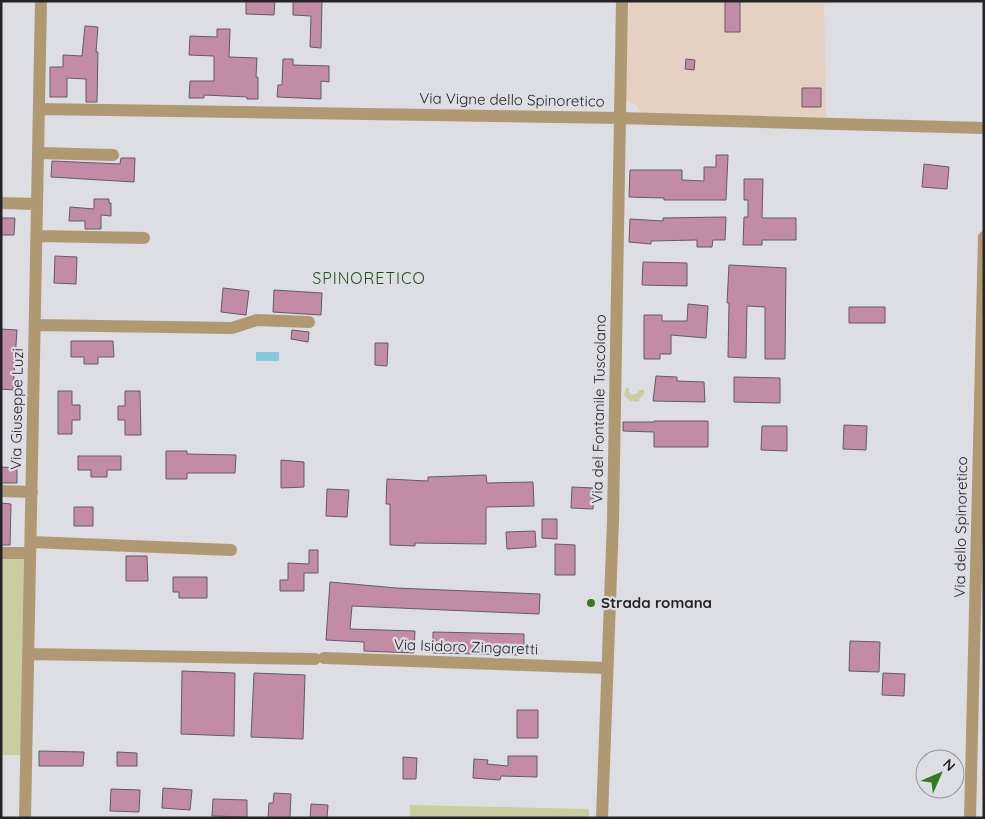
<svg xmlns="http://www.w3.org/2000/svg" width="985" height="819" viewBox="0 0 985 819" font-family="Quicksand,sans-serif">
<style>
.industrial{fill:#e5d0c2}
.green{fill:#c9cd9f}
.water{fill:#85c9dc}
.building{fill:#c28ca7;stroke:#625c5f}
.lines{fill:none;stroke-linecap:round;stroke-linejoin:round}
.minor{stroke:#b09872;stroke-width:12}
.poi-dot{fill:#347a1e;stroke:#dddde4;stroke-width:2}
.labels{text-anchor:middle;stroke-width:4.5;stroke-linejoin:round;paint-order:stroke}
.street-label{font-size:15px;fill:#242427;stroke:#dddde4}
.poi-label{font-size:15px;font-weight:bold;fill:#242427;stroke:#dddde4;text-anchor:start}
.neighbourhood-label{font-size:16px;letter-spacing:1px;fill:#214e14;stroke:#dddde4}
</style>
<rect width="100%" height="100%" fill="#dddde4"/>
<path class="industrial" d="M629 1H824L826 117 642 114 635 104 625 100Z"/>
<path class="green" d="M626 388H629V392L631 395 636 394 640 390H644V394L639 399V402L630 401 624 395Z
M1 553H30L26 755H1Z
M410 805 589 809V818H410Z"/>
<path class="water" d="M256 352H279V361H256Z"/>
<path class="building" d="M246 1H275L274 15 246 14Z
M293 1H322L321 48 310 47 311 16 293 15Z
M725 1H740V32H725Z
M85 26 98 27 96 52H98L97 102H86V79L67 78V97H50V67H63V55L82 56Z
M217 29H230L229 57 257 58 256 77H258V99H247V97L204 95V98H189L190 81H214V56L189 55 190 36 217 37Z
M283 59H293V65L329 66V82L321 81V99L277 97 278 85H282Z
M686 59 695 60 694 70 685 69Z
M802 88H821V107H802Z
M716 155H728L726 200H664V198L629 197 630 170H682V180L704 181V167H716Z
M121 158H135L134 182 51 177 52 161 120 164Z
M924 164 949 167 947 189 922 187Z
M744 179H763L762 218H796V240H762V245H743L744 217H748V200H744Z
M94 199H109V203H111V216L101 215V229H85V221H69L70 207 94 209Z
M726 217 725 240H713L712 247H697V240L651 241V244L629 242 630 219 663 221V218Z
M1 218H15L14 235H1Z
M55 256 77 257 76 284 54 283Z
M643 262 687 263V286L642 285Z
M729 265 786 268 785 359H765V307L747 306 746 358 728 357 729 303H727Z
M223 288 249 291 246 315 221 312Z
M274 290 322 293 321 315 273 312Z
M688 304 708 306 706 338 671 335V354H660V359H644V315H662V321H687Z
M849 307H885V323H849Z
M1 329 17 330 13 390 1 389Z
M292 330 309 332 308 342 291 339Z
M71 341H113L114 357H98V364H84V357H71Z
M375 343H388L387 366 375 365Z
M656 376 677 377V381L704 382 705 402 653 401Z
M734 377 780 378V403L734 402Z
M58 391H72V405H80V420H72V434H58Z
M125 391H140L141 435H125V420H118V406H125Z
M654 421H708V447H654V432L623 431V422H654Z
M844 425 867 426 866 450 843 449Z
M762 426H787V451L761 450Z
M166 451H187V454L236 455 235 473H187V479H166Z
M78 456H121V470H107V477H91V470H78Z
M281 460 304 462V487L281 488Z
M1 467 17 468V483H1Z
M486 475 487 483 533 482 534 506 487 507 486 509V544L415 543V546L390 545V504H386L387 479 428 481V477Z
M572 487 594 488 593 509 571 508Z
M327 489 349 490 347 517 326 516Z
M1 503 11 504 10 545H1Z
M74 507H93V526H74Z
M542 519H557V539L542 538Z
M535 531 536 547 507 549 506 532Z
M555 544 575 545V575H555Z
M309 550H318V573H304V591H280V580H288V563L309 564Z
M126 556H147L148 581H126Z
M173 577H207V598H179V592H173Z
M330 582 396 588 540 594 539 614 352 606 350 629 415 631 414 653 364 651V642L326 640Z
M433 632 524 634V655L433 653Z
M850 641 880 642 879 672 849 671Z
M182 671 235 673 234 736 181 734Z
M254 673 305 675 303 739 251 737Z
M883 673 905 674 904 696 882 695Z
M517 710H538V738H517Z
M39 751 84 752 83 766H39Z
M117 752 137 753V766H117Z
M508 756H537V777L501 776 500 780 473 778 474 759 488 760 487 764 508 766Z
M403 757 417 758 416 779H403Z
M163 788 192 790 190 810 162 808Z
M111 789 140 790 139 812 110 811Z
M274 793 291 794 290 818H268L269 803H273Z
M213 799 247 800V817L212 816Z
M311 804 328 805 327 818H310Z"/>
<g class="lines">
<path class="minor" d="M39 109 620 118 984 128
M38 153 113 155
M1 203 37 204
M37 236 144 238
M35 325 232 328 257 320 309 322
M1 491 32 492
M31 542 231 550
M1 553H30
M28 654 315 659
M324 658 607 668
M25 818 41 1
M602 818 613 520 622 1
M970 818 984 237"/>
</g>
<circle class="poi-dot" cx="591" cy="603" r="5"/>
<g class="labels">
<g class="street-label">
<text transform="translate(512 100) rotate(1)" y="5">Via Vigne dello Spinoretico</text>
<text transform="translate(17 409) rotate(-89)" y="5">Via Giuseppe Luzi</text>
<text transform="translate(599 409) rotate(-89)" y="5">Via del Fontanile Tuscolano</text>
<text transform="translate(961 527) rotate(-89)" y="5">Via dello Spinoretico</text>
<text transform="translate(466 647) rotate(2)" y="5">Via Isidoro Zingaretti</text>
</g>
<g class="poi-label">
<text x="601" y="608">Strada romana</text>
</g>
<g class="neighbourhood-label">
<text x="369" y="284">SPINORETICO</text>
</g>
</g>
<rect width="985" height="819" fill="none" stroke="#242427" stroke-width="5"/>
<g transform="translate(940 774) rotate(45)"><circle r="24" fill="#dddde4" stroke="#939398"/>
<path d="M0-4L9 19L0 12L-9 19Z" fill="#347a1e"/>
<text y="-8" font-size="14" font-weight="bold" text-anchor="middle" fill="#242427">N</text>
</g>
</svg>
